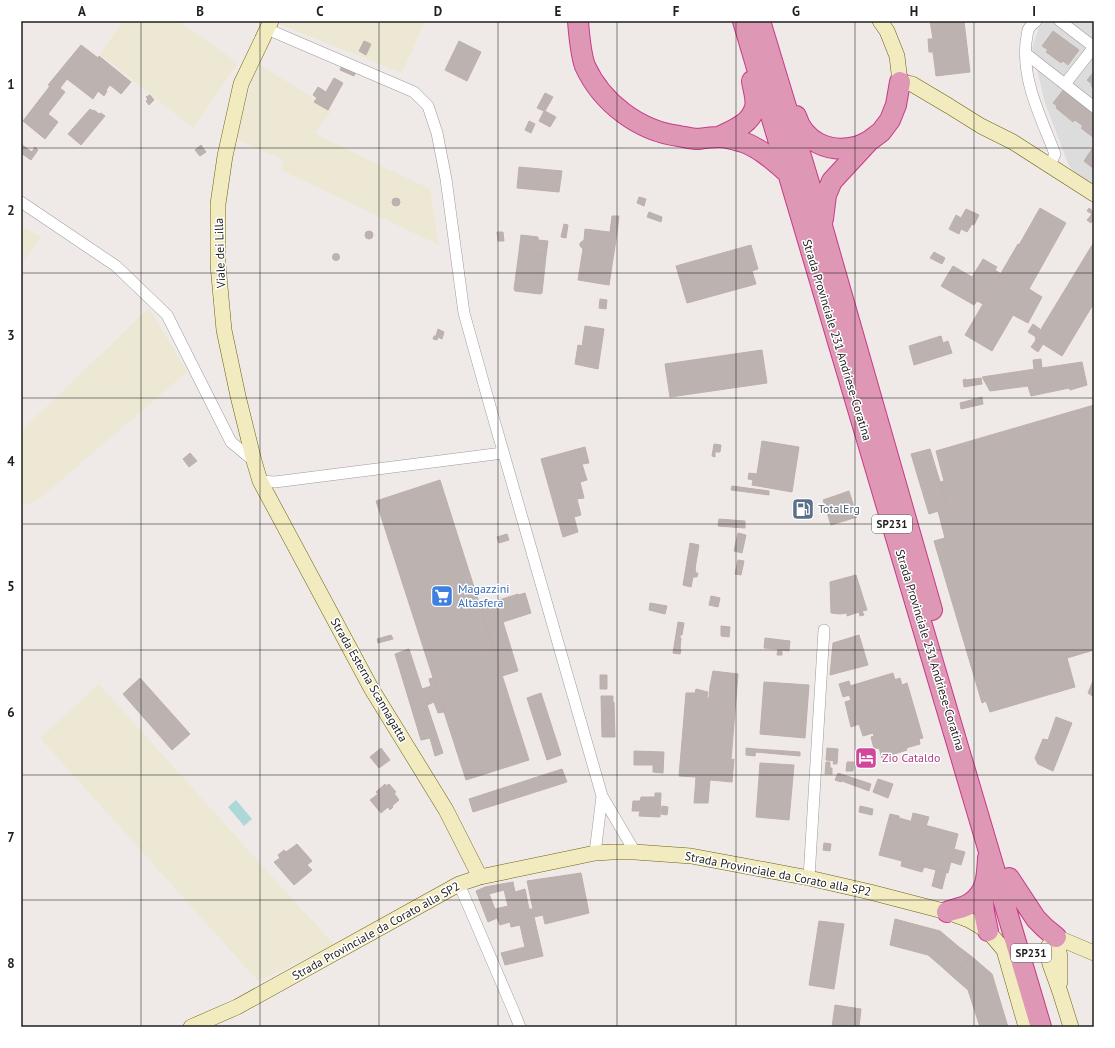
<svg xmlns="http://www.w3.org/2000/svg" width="1115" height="1048" viewBox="0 0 1115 1048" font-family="'PT Sans',sans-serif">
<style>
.residential{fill:#dddcdd}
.farmland{fill:#ece8d4}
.water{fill:#acd8d8}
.building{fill:#bcb2b0;stroke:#bfafaa;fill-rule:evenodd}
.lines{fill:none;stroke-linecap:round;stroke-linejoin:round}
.street-casing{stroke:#9c9c9c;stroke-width:12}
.secondary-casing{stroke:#6c6211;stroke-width:16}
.highway-casing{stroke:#c93889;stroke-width:22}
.street{stroke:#fff;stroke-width:11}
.secondary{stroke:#f3ebc0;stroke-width:15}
.highway{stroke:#de97b4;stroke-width:20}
.grid{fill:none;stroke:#1f1f1f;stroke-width:1;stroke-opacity:0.55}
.labels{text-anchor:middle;stroke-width:3;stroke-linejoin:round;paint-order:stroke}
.shield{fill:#fff;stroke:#626262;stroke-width:1}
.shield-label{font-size:11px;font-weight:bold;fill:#1f1f1f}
.street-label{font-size:12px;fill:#1f1f1f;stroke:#fff}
.service-label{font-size:12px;fill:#4e5e75;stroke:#fff;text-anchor:start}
.shop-label{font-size:12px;fill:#366cbe;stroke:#fff;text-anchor:start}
.hotel-label{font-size:12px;fill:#b23c85;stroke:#fff;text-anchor:start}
.neatline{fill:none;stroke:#1f1f1f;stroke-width:1.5}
.grid-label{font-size:13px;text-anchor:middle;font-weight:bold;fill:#1f1f1f}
</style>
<rect width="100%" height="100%" fill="#efeae7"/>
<path class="residential" d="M1041 21H1094V194L1069 166 1045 103 1032 48Z"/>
<path class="farmland" d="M123 21H178L238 63 193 128 100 54Z
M281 21H425L402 73 279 24Z
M257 63 332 110 315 134 430 189 439 245 281 170 284 160 236 139Z
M21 226 41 237 21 264Z
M149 308 187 372 38 500 21 507V431Z
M99 684 294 901 335 945 258 981 40 738Z"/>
<path class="water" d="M236 800 252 819 244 826 228 807Z"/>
<path class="building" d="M930 21H964L970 72 936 76 933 52H929L928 39H933Z
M1053 31 1079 50 1068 65 1063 61 1061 63 1046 52 1048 50 1042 46Z
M364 41 371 44 366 55 359 51Z
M459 41 481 52 467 81 445 70Z
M81 45 98 58 99 56 131 82 121 94 110 85 106 90 107 91 104 96 98 91 93 99 67 79 60 88 65 92 48 114 58 122 45 139 23 121 50 86 48 85Z
M342 66 356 72 354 76 340 70Z
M1094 72V88L1091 86 1092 84 1087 80Z
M334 78 343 83 328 110 314 102 317 98 313 95 318 87 326 92Z
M1064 89 1094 112V138L1081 128 1083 126 1075 120 1073 122 1056 108 1057 106 1053 103Z
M545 93 553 97 545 111 556 117 550 127 539 121 544 111 537 108Z
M150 95 154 100 149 105 146 101 148 99 146 97Z
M90 109 93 111 94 110 99 114 101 113 105 116 81 145 68 134Z
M529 121 535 124 531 133 525 130Z
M21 144 32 152 35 147 38 150 31 160 21 153Z
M201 145 206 152 200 156 195 150Z
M1094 146V169L1084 161Z
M519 167 562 171 559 192 517 188Z
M639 197 646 199 644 206 637 203Z
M392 202a4 4 0 1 1 8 0a4 4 0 1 1-8 0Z
M1040 208 1066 223 1029 289 1042 297 1028 323 1013 315 992 351 965 335 1018 244 1019 245Z
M1089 208 1094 212V219L1091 223 1087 220 1092 214 1087 211Z
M966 209 979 215 974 225 972 224 967 232 961 229 959 234 949 229 956 215 961 218Z
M649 212 662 217 661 222 647 217Z
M612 216H619L617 233 610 232Z
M564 224 568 225 566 238 561 237Z
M585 229 617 233 609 285 578 280 583 249 580 246V243L584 240Z
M365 235a4 4 0 1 1 8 0a4 4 0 1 1-8 0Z
M497 232H503L504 241H498Z
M521 235 538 237V240L548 241 546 256 519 252Z
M1094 242V303L1062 356 1035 339Z
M751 245 758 269 752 271 756 284 687 303 676 266Z
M519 252 546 256 542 293 540 294 515 291 514 289Z
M934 252 945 258 942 264 930 258Z
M332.5 257a3.5 3.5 0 1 1 7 0a3.5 3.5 0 1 1-7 0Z
M983 259 997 267 995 270 1001 274 983 304 977 301 974 305 941 286 953 266 972 277Z
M600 299 607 300 606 309 599 308Z
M1033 324 1040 329 1036 337 1028 332Z
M585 326 604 329 598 369 575 364 578 345 582 346Z
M438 329 444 332 442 339 438 337 437 340 433 339 434 336H436Z
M941 336 943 343 948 341 952 353 914 365 909 346Z
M1036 340 1043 344 1038 352 1031 347Z
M762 350 767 383 670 397 665 364Z
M1041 359 1042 368 1034 369 1033 360Z
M1082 362 1087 385 1070 390 1069 388 1031 396 1028 386 990 391 982 377Z
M981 378 982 384 964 387 963 380 966 379V380Z
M982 397 983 404 961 409 960 403Z
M1094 405V637L1093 638 1094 650 1067 658 1075 687 990 712 986 701 982 703 934 541 945 538 938 511 948 508 940 482 944 481 936 451Z
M762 441 799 447 792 492 752 485 753 480 748 479 749 473 757 474Z
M714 444 721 445 720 452H715V457L712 456Z
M585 447 589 463 582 464 587 480 580 482 584 498 577 499 581 515 574 517 578 532 563 537 541 459Z
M930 449 948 508 929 514 911 454Z
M190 453 197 461 189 467 183 459Z
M440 480 529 760 466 780 376 501Z
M732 486 769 491V495L731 490Z
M849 491 857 517 831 525 823 500Z
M719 519 745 521V528L718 526Z
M738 533 746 535 742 553 734 551Z
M507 534 509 540 499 543 497 537Z
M690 543 699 545 695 569 696 570 695 573H698L697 577H693L691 587 683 585Z
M738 560 744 561 741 575 735 574Z
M856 575 867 610 862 611 864 615 860 616 859 612 847 616V613L840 614 831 613 830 582Z
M525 593 531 613 503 622 518 671 502 676 480 606 518 594 519 595Z
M711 596 720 598 718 607 709 605Z
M650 603 667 606 665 614 649 610Z
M678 622 684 623 682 635H680V638H681L680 649 681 650 680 654 673 653Z
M721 626 730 627 729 637 721 636Z
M391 635 393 639 378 643 377 639Z
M859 635 868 665 830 675 833 643Z
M765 638 790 641 789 651 782 650V655H777L778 649 764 648Z
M409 649 422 689 431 686 429 679 433 678 444 712 438 713 434 702 427 705 443 753 435 756 430 738 421 740 395 654Z
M713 671 738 674 731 760 734 759 732 782 710 780 708 803H694L696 777 679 776 686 693H695L696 689 708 692 707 698H709L710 686Z
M893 673 895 680 853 694 850 686Z
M600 675H607V689H600Z
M140 678 190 734 172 750 123 694Z
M900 678 902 685 907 683 923 738 919 739 920 744 906 748 907 750 882 758 879 748 874 749 871 737 874 736 873 733 863 736 859 724 851 727 845 702 851 700 849 695Z
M849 681 853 694 843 697 839 684Z
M1093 681 1094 682V697L1088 693Z
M764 682 809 685 805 738 760 734Z
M541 693 561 755 547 760 527 698Z
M601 696H613V702H614L615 737H602Z
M1056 717 1072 723 1053 771 1038 764 1035 758 1043 739 1048 740Z
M381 748 390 760 379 768 370 757Z
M746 748 756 749 755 756 746 755Z
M827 748 838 749 837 764H833L834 761 826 760Z
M756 749 800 752V756L755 752Z
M634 751 664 752 663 773 653 772V765H634Z
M826 762H830V768H832V774H825Z
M847 762H854L853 771H846Z
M760 763 794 765 789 820 756 817Z
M562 769 567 782 473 812 469 799Z
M838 773 871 784 869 791 842 781 841 782 835 780Z
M878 779 893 784 888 798 873 792Z
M385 784 386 786 389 784 396 792 394 793 399 800 392 806 393 807 390 810 388 807 381 813 370 800 378 794 376 792Z
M655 793H661L660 817 639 816 640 811H632L633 801H640L641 797H655Z
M662 806 668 807 667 815 661 814Z
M860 806 873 809 872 815 859 812Z
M913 813 929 817 926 826 911 822Z
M890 814 899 816V818L958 834 948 873 924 867 922 872 901 866 902 861 879 855Z
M824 843 831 844 830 851 823 850Z
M297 844 312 861 307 865 312 870 294 885 274 862 280 858 278 855 284 850 286 852Z
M954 849 965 852 961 865 951 862Z
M936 870 946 873 942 889 932 886Z
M581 873 589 913 545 924 543 915 534 917 543 956 505 965 501 953 525 947 520 925 511 927 510 922 500 925 497 918 488 922 476 891 485 887 513 882 515 892 525 889 529 909H533L527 881ZM504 890 508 906 495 909 489 894Z
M895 919 940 931 959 947 942 967 928 955 890 945Z
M819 921 844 924 834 989 809 985Z
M959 947 971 956 953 977 942 967Z
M971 956 992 974 1008 1027H980L968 990 953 977Z
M835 1005 861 1009 859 1027H832Z"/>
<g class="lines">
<g class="street-casing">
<path id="street" d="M1036 21C1033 24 1029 27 1028 30 1027 34 1027 38 1026 42 1022 82 1041 117 1055 154L1050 165
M1060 21 1094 47
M267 29 414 92 428 106 437 133 446 179 464 313 488 399 602 796 635 852
M1025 53 1094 107
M1065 84 1094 47
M21 202 116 266 167 315 231 442 254 461
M260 481 275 482 503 453
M595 853 602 796
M809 878 824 630
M459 884 514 1012 520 1027"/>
</g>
<g class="secondary-casing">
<path id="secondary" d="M271 21 241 84 225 156 218 204V265L224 330 238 396 254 461 260 481 371 688 446 810 480 877
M880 21 887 31 897 56 900 82 912 84 949 106 981 126 1013 142 1094 194
M1056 937 1048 947V956L1050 964 1060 992 1071 1027
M1056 937 1060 957V982
M1056 937 1094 953
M191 1027 237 1007 459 884 480 877 595 853 612 852H635L691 856 809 878 870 892 947 912 969 920 988 931 1004 950 1026 1027"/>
</g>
<g class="highway-casing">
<path id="highway" d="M578 21C579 34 581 55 585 66 602 103 639 131 679 136 685 137 692 139 698 139 705 138 712 137 719 137 726 137 736 140 743 142 760 148 774 161 788 173
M743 21 1041 1027
M760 21 822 226 932 610
M796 116C804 142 829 153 855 147 860 146 865 143 869 141
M719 137C733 130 751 124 755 107 757 99 753 89 752 81
M823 219 826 195 832 181 869 141 881 132 890 120 896 105 900 82
M1009 878 1036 919 1045 928 1056 937
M982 892 984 912 988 931
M947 912C954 909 964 908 971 903 987 892 987 876 988 858"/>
</g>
<use href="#street" class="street"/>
<use href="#secondary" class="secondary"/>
<use href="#highway" class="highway"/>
</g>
<path class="grid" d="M141 21V1027M260 21V1027M379 21V1027M498 21V1027M617 21V1027M736 21V1027M855 21V1027M974 21V1027M21 148H1094M21 273H1094M21 398H1094M21 524H1094M21 650H1094M21 775H1094M21 900H1094"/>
<defs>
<g id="fuel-square" transform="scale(1.15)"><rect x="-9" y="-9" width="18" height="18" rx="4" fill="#5c6f8a" stroke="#fff"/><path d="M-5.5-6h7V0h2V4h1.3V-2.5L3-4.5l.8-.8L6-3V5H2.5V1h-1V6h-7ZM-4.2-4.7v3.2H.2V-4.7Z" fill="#fff"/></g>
<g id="supermarket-square" transform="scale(1.15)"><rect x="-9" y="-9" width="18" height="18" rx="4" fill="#3f7fe0" stroke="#fff"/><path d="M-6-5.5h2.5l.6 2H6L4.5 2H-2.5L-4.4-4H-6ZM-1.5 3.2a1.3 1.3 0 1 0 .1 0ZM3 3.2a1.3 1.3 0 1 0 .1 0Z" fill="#fff"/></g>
<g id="hotel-square" transform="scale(1.15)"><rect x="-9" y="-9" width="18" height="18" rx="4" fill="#d1479c" stroke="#fff"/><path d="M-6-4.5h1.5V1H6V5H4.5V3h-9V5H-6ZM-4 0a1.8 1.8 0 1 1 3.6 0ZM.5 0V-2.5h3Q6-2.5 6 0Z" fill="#fff"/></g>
</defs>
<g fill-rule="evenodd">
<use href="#fuel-square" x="803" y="509"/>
<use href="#supermarket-square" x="442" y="596"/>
<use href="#hotel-square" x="866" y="758"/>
</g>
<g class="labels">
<g class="shield">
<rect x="872" y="515" width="40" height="18" rx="3"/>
<rect x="1011" y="944" width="40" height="18" rx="3"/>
</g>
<g class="shield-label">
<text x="892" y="528">SP231</text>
<text x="1031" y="957">SP231</text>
</g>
<g class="street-label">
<text transform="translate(220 253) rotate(-92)" y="4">Viale dei Lilla</text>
<text transform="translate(837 340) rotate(73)" y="4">Strada Provinciale 231 Andriese-Coratina</text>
<text transform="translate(930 650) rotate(73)" y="4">Strada Provinciale 231 Andriese-Coratina</text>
<text transform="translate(369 680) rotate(60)" y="4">Strada Esterna Scannagatta</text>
<text transform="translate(778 874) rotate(11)" y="4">Strada Provinciale da Corato alla SP2</text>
<text transform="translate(376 931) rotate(-29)" y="4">Strada Provinciale da Corato alla SP2</text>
</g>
<g class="service-label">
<text x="818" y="513">TotalErg</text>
</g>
<g class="shop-label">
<text x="458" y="593">Magazzini<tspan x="458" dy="14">Altasfera</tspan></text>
</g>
<g class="hotel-label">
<text x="882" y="762">Zio Cataldo</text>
</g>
</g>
<rect width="1115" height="1048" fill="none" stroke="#ffffff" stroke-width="44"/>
<rect x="22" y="22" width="1071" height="1004" class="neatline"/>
<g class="grid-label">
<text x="82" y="16">A</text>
<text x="200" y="16">B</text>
<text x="320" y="16">C</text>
<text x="438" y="16">D</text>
<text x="558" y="16">E</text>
<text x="676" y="16">F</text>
<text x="796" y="16">G</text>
<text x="914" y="16">H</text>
<text x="1034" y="16">I</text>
<text x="11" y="89">1</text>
<text x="11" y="215">2</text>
<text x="11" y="340">3</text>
<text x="11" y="466">4</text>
<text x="11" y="591">5</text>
<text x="11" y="717">6</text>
<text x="11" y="842">7</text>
<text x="11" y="968">8</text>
</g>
</svg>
